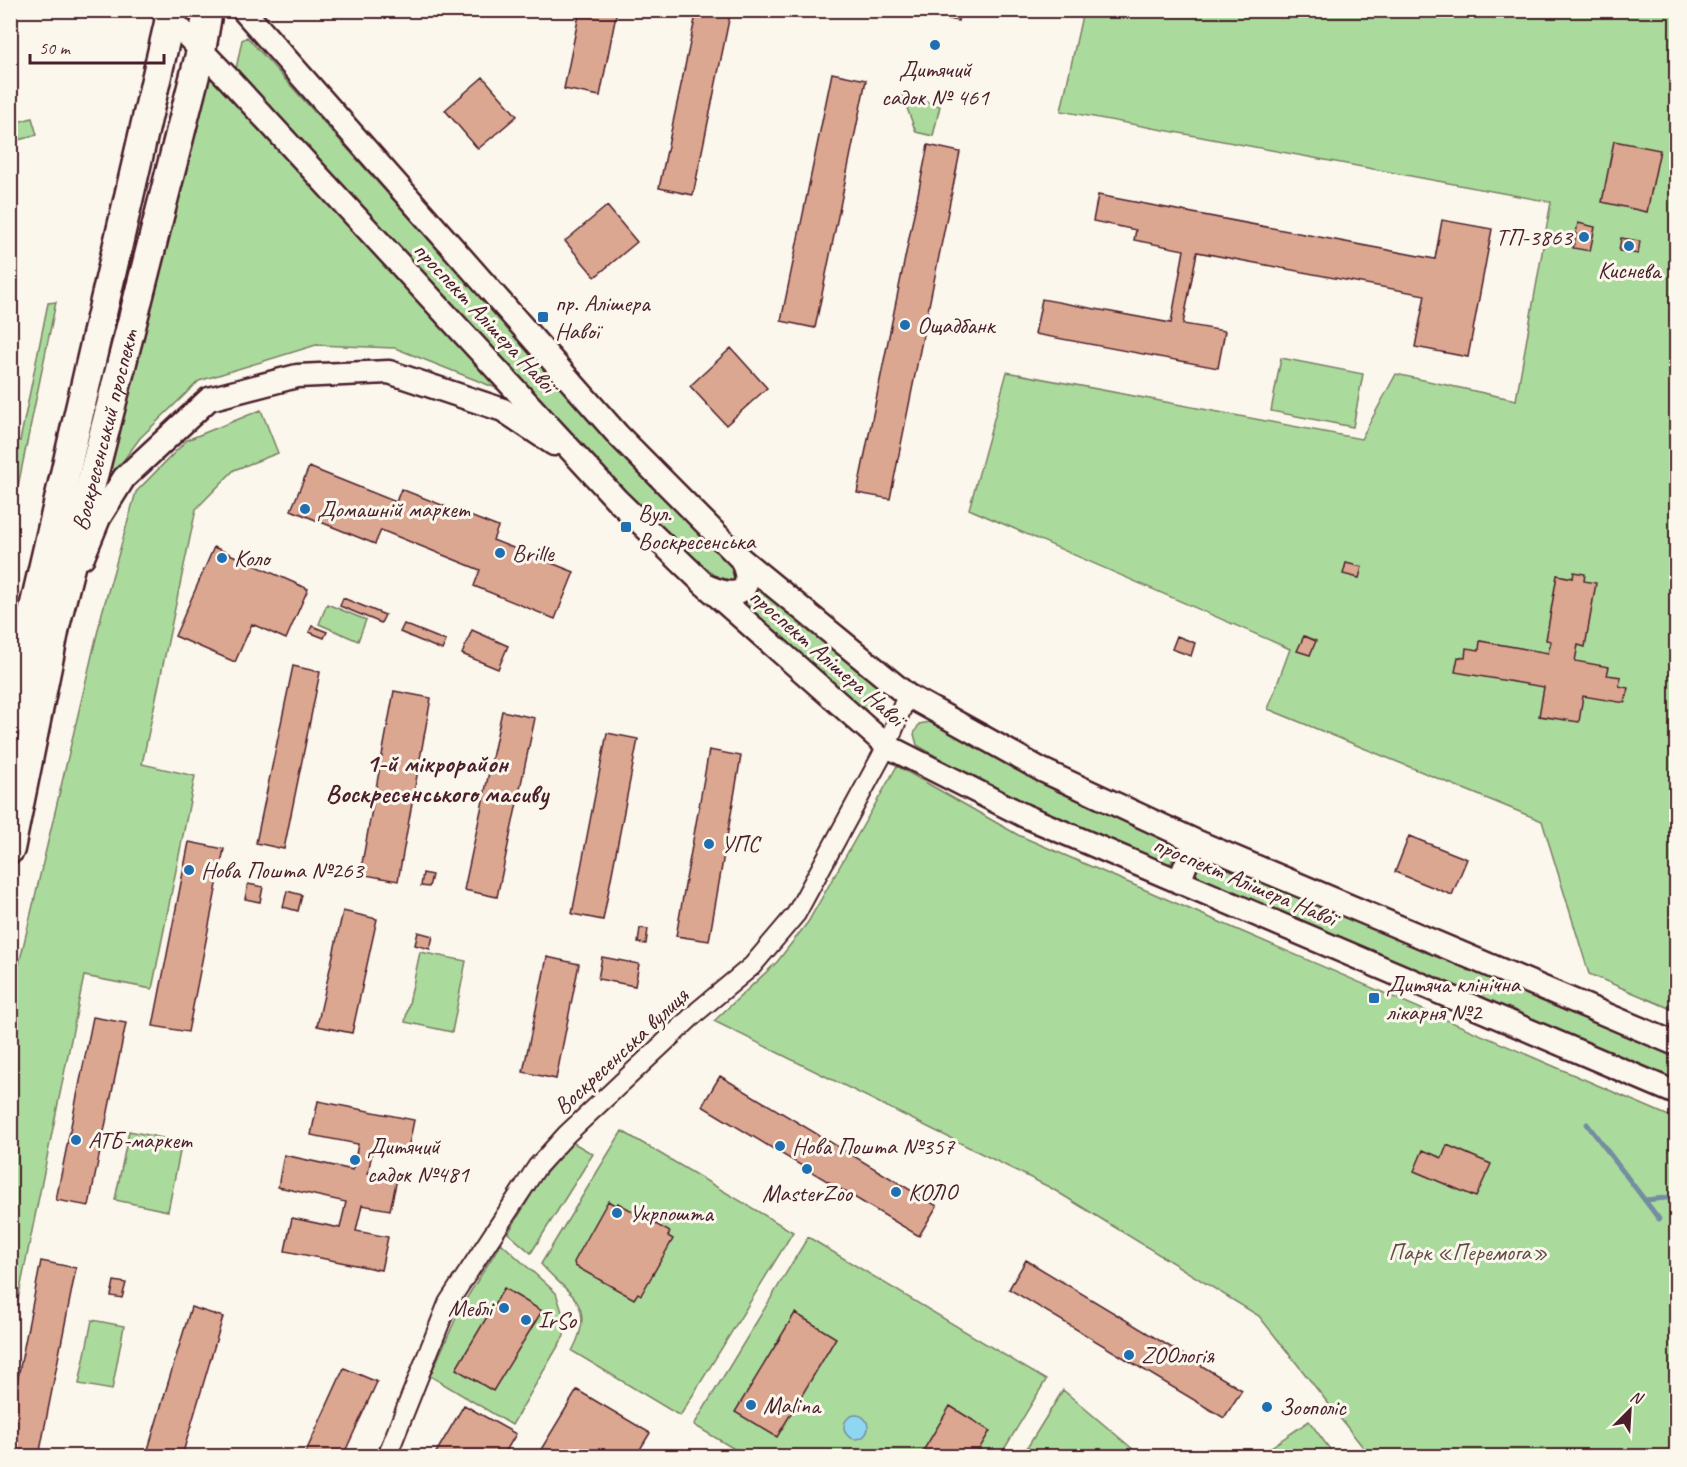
<svg xmlns="http://www.w3.org/2000/svg" width="1687" height="1467" viewBox="0 0 1687 1467" font-family="Caveat,sans-serif">
<style>
.green{fill:#aadb9c;stroke:#7a7d64;stroke-width:1.5}
.water{fill:#8fd7f0;stroke:#738da1;stroke-width:1.5}
.lines{fill:none;stroke-linecap:round;stroke-linejoin:round}
.stream{stroke:#738da1;stroke-width:5}
.building{fill:#dca791;stroke:#4a1f2b;stroke-width:1.5}
.minor-casing{stroke:#4a1f2b;stroke-width:22}
.tertiary-casing{stroke:#4a1f2b;stroke-width:27}
.primary-casing{stroke:#4a1f2b;stroke-width:33}
.minor{stroke:#fbf7ec;stroke-width:18}
.tertiary{stroke:#fbf7ec;stroke-width:22}
.primary{stroke:#fbf7ec;stroke-width:28}
.poi-dot{fill:#1f6fb2;stroke:#fbf7ec;stroke-width:2}
.labels{text-anchor:middle;stroke-width:6;stroke-linejoin:round;paint-order:stroke}
.poi-label{font-size:24px;fill:#4a1f2b;stroke:#fbf7ec;text-anchor:start}
.street-label{font-size:24px;fill:#4a1f2b;stroke:#fbf7ec}
.park-label{font-size:24px;fill:#624e47;stroke:#fbf7ec}
.neighbourhood-label{font-size:26px;font-weight:bold;fill:#4a1f2b;stroke:#fbf7ec}
</style>
<rect width="100%" height="100%" fill="#fbf7ec"/>
<filter id="ink" filterUnits="userSpaceOnUse"><feTurbulence type="fractalNoise" baseFrequency=".0167" numOctaves="2"/><feDisplacementMap in="SourceGraphic" scale="12" xChannelSelector="R" yChannelSelector="G"/><feConvolveMatrix kernelMatrix="1 2 1 2 8 2 1 2 1" color-interpolation-filters="sRGB"/></filter>
<g filter="url(#ink)">
<path class="green" d="M1083 11H1676V1011L1589 974 1542 821 1268 709 1290 649 969 509 1007 372 1361 439 1396 374 1516 400 1551 202 1061 111Z
M247 37 608 439 877 684 878 695 867 710 855 707 692 567 236 69 242 40Z
M210 77 501 390 395 348 316 345 199 381 140 438 103 488Z
M902 95 940 106 933 136 916 132Z
M32 118 37 135 11 142V124Z
M56 302 11 520V439L20 441 48 303Z
M1281 358 1363 374 1353 427 1271 411Z
M261 410 278 453 234 470 196 509 142 764 195 776 152 989 84 976 11 1334V998L102 613 136 492 187 440Z
M327 604 366 620 358 641 319 624Z
M930 722 1056 791 1172 840 1176 849 1171 863 1160 865 1001 795 917 745 914 734 919 724Z
M897 766 1018 835 1676 1119V1456H1370L1259 1316 1051 1188 714 1021 777 962 808 922Z
M1213 859 1676 1056V1085L1200 882 1196 873 1201 860Z
M420 952 466 961 452 1032 405 1022Z
M129 1131 182 1142 168 1211 115 1200Z
M622 1131 793 1232 680 1416 572 1351C598 1303 568 1295 541 1264Z
M572 1142 593 1154 531 1253 508 1233 541 1179Z
M808 1237 1046 1380 1000 1456H746L694 1425Z
M501 1243 556 1293 564 1318V1336L512 1425 430 1376 461 1307Z
M92 1320 124 1326 112 1390 79 1384Z
M1063 1390 1141 1456H1022Z
M1309 1421 1335 1456H1258Z"/>
<path class="water" d="M844 1427a12 12 0 1 1 24 0a12 12 0 1 1-24 0Z"/>
<g class="lines">
<path class="stream" d="M1587 1124 1659 1219
M1645 1200 1676 1197"/>
</g>
<path class="building" d="M580 10H617L600 96 564 89Z
M697 10H731L693 195 659 188Z
M912 10H960L958 21Z
M832 73 866 80 815 328 781 321Z
M483 77 517 116 478 149 445 110Z
M1614 141 1660 150 1647 212 1602 202Z
M928 145 960 152 890 499 857 493Z
M1098 195 1435 259 1442 220 1492 229 1468 357 1415 347 1425 295 1197 252 1183 324 1225 331 1218 368 1035 334 1042 299 1171 323 1184 250 1134 240 1136 230 1093 221Z
M607 206 637 242 595 277 565 241Z
M1578 223 1595 227 1590 251 1573 248Z
M1621 238 1640 241 1638 254 1619 251Z
M731 348 767 388 726 425 690 386Z
M309 467 396 502 401 489 498 527 493 540 574 572 555 619 474 586 480 570 381 530 375 544 291 510Z
M214 547 308 589 286 639 252 624 235 662 175 636Z
M1346 563 1362 567 1359 578 1343 574Z
M1574 572 1585 574 1584 581 1596 583 1585 647 1578 645 1575 661 1609 667 1607 675 1621 677 1619 686 1628 688 1625 703 1583 696 1579 722 1539 716 1544 687 1455 672 1458 657 1465 658 1466 648 1479 650 1480 641 1548 653 1551 641 1546 640 1557 575 1573 578Z
M343 598 385 615 381 623 340 606Z
M404 624 446 641 442 650 400 632Z
M312 626 327 632 324 638 309 632Z
M472 630 508 646 498 669 462 654Z
M1177 636 1195 643 1191 656 1172 649Z
M1304 636 1316 641 1310 655 1297 651Z
M293 666 320 672 284 849 256 843Z
M394 691 431 698 398 881 360 874Z
M502 711 535 718 497 897 464 890Z
M607 733 638 739 603 920 572 914Z
M709 750 741 756 709 941 676 936Z
M1409 836 1467 859 1452 895 1395 872Z
M189 842 224 849 188 1032 153 1026Z
M423 873 432 875 429 887 421 886Z
M248 884 263 887 260 902 245 899Z
M287 891 302 895 298 911 283 907Z
M343 911 377 919 352 1033 317 1026Z
M640 928 648 929 646 944 638 943Z
M418 932 433 936 430 949 415 945Z
M547 957 579 964 556 1079 523 1072Z
M602 957 639 964 635 986 598 979Z
M93 1017 126 1023 89 1206 56 1200Z
M720 1076 937 1206 919 1236 702 1106Z
M318 1101 414 1120 407 1154 373 1148 368 1173 397 1179 390 1210 362 1205 356 1231 388 1237 381 1270 285 1251 292 1218 340 1228 346 1202 278 1187 284 1155 353 1170 358 1144 311 1135Z
M1447 1145 1491 1164 1476 1197 1414 1171 1423 1150 1442 1158Z
M608 1201 616 1206 618 1203 670 1232 668 1236 673 1239 641 1295 638 1293 634 1299 575 1266 574 1262Z
M1026 1260 1242 1390 1224 1418 1009 1289Z
M41 1261 76 1268 39 1456H10V1418Z
M114 1281 126 1283 122 1298 111 1296Z
M504 1288 542 1311 493 1391 456 1369Z
M191 1307 223 1317 182 1456H146Z
M795 1313 836 1338 777 1437 735 1412Z
M344 1368 377 1382 343 1456H304Z
M577 1390 650 1433 636 1456H537Z
M464 1405 516 1434 503 1456H434Z
M950 1406 990 1431 975 1456H920Z"/>
<g class="lines">
<g class="minor-casing">
<path id="minor" d="M387 1456 448 1303 537 1167 567 1134 698 1011 752 966 796 914 887 746 907 695"/>
</g>
<g class="tertiary-casing">
<path id="tertiary" d="M162 10 228 78 617 500 705 585 887 746 1025 816 1676 1093
M243 10 618 435 741 559 907 695 1042 770 1195 841 1676 1044
M83 557 99 518 124 478 209 399 297 376 389 372 503 410 554 444
M709 587C739 600 756 591 741 559
M1179 882 1195 841"/>
</g>
<g class="primary-casing">
<g id="primary">
<path d="M10 722 35 604 172 10"/>
<path id="s1" d="M10 849 56 622 201 51 208 10"/>
</g>
</g>
<use href="#minor" class="minor"/>
<use href="#tertiary" class="tertiary"/>
<use href="#primary" class="primary"/>
</g>
</g>
<g class="poi-dot">
<circle cx="935" cy="45" r="6"/>
<circle cx="1584" cy="237" r="6"/>
<circle cx="1629" cy="246" r="6"/>
<rect x="537" y="311" width="12" height="12" rx="3"/>
<circle cx="905" cy="325" r="6"/>
<circle cx="305" cy="509" r="6"/>
<rect x="620" y="521" width="12" height="12" rx="3"/>
<circle cx="500" cy="553" r="6"/>
<circle cx="222" cy="558" r="6"/>
<circle cx="709" cy="844" r="6"/>
<circle cx="189" cy="870" r="6"/>
<rect x="1368" y="992" width="12" height="12" rx="3"/>
<circle cx="76" cy="1140" r="6"/>
<circle cx="780" cy="1146" r="6"/>
<circle cx="355" cy="1160" r="6"/>
<circle cx="807" cy="1169" r="6"/>
<circle cx="896" cy="1192" r="6"/>
<circle cx="617" cy="1213" r="6"/>
<circle cx="504" cy="1308" r="6"/>
<circle cx="526" cy="1320" r="6"/>
<circle cx="1129" cy="1355" r="6"/>
<circle cx="751" cy="1405" r="6"/>
<circle cx="1267" cy="1407" r="6"/>
</g>
<g class="labels">
<g class="poi-label">
<text x="935" y="77" text-anchor="middle">Дитячий<tspan x="935" dy="28">садок № 461</tspan></text>
<text x="1572" y="245" text-anchor="end">ТП-3863</text>
<text x="1629" y="278" text-anchor="middle">Киснева</text>
<text x="555" y="311">пр. Алішера<tspan x="555" dy="28">Навої</tspan></text>
<text x="917" y="333">Ощадбанк</text>
<text x="317" y="517">Домашній маркет</text>
<text x="638" y="521">Вул.<tspan x="638" dy="28">Воскресенська</tspan></text>
<text x="512" y="561">Brille</text>
<text x="234" y="566">Коло</text>
<text x="721" y="852">УПС</text>
<text x="201" y="878">Нова Пошта №263</text>
<text x="1386" y="992">Дитяча клінічна<tspan x="1386" dy="28">лікарня №2</tspan></text>
<text x="88" y="1148">АТБ-маркет</text>
<text x="367" y="1154">Дитячий<tspan x="367" dy="28">садок №481</tspan></text>
<text x="792" y="1154">Нова Пошта №357</text>
<text x="908" y="1200">КОЛО</text>
<text x="807" y="1201" text-anchor="middle">MasterZoo</text>
<text x="629" y="1221">Укрпошта</text>
<text x="492" y="1316" text-anchor="end">Меблі</text>
<text x="538" y="1328">IrSo</text>
<text x="1141" y="1363">ZООлогія</text>
<text x="763" y="1413">Malina</text>
<text x="1279" y="1415">Зоополіс</text>
</g>
<g class="street-label">
<text transform="translate(485 317) rotate(47)" y="8">проспект Алішера Навої</text>
<text dy="8" stroke="none"><textPath href="#s1" startOffset="430">Воскресенський проспект</textPath></text>
<text transform="translate(827 657) rotate(41)" y="8">проспект Алішера Навої</text>
<text transform="translate(1245 881) rotate(23)" y="8">проспект Алішера Навої</text>
<text transform="translate(621 1051) rotate(-43)" y="8">Воскресенська вулиця</text>
</g>
<g class="park-label">
<text x="1468" y="1260">Парк «Перемога»</text>
</g>
<g class="neighbourhood-label">
<text x="437" y="772">1-й мікрорайон<tspan x="437" dy="30">Воскресенського масиву</tspan></text>
</g>
</g>
<rect width="1687" height="1467" fill="none" stroke="#fbf7ec" stroke-width="36"/>
<rect x="18" y="18" width="1651" height="1431" fill="none" stroke="#4a1f2b" stroke-width="2" filter="url(#ink)"/>
<g transform="translate(1630 1410) rotate(24)" stroke="#fbf7ec" stroke-width="4.5" paint-order="stroke">
<path d="M0-4.5L10 22L0 15L-10 22Z" fill="#4a1f2b"/>
<text y="-9" font-size="16" font-weight="bold" text-anchor="middle" fill="#4a1f2b">N</text>
</g>
<path d="M30 54v9h134v-9" fill="none" stroke="#4a1f2b" stroke-width="3"/>
<text x="39" y="54" font-size="18" fill="#4a1f2b" stroke="#fbf7ec" stroke-width="4.5" paint-order="stroke">50 m</text>
</svg>
